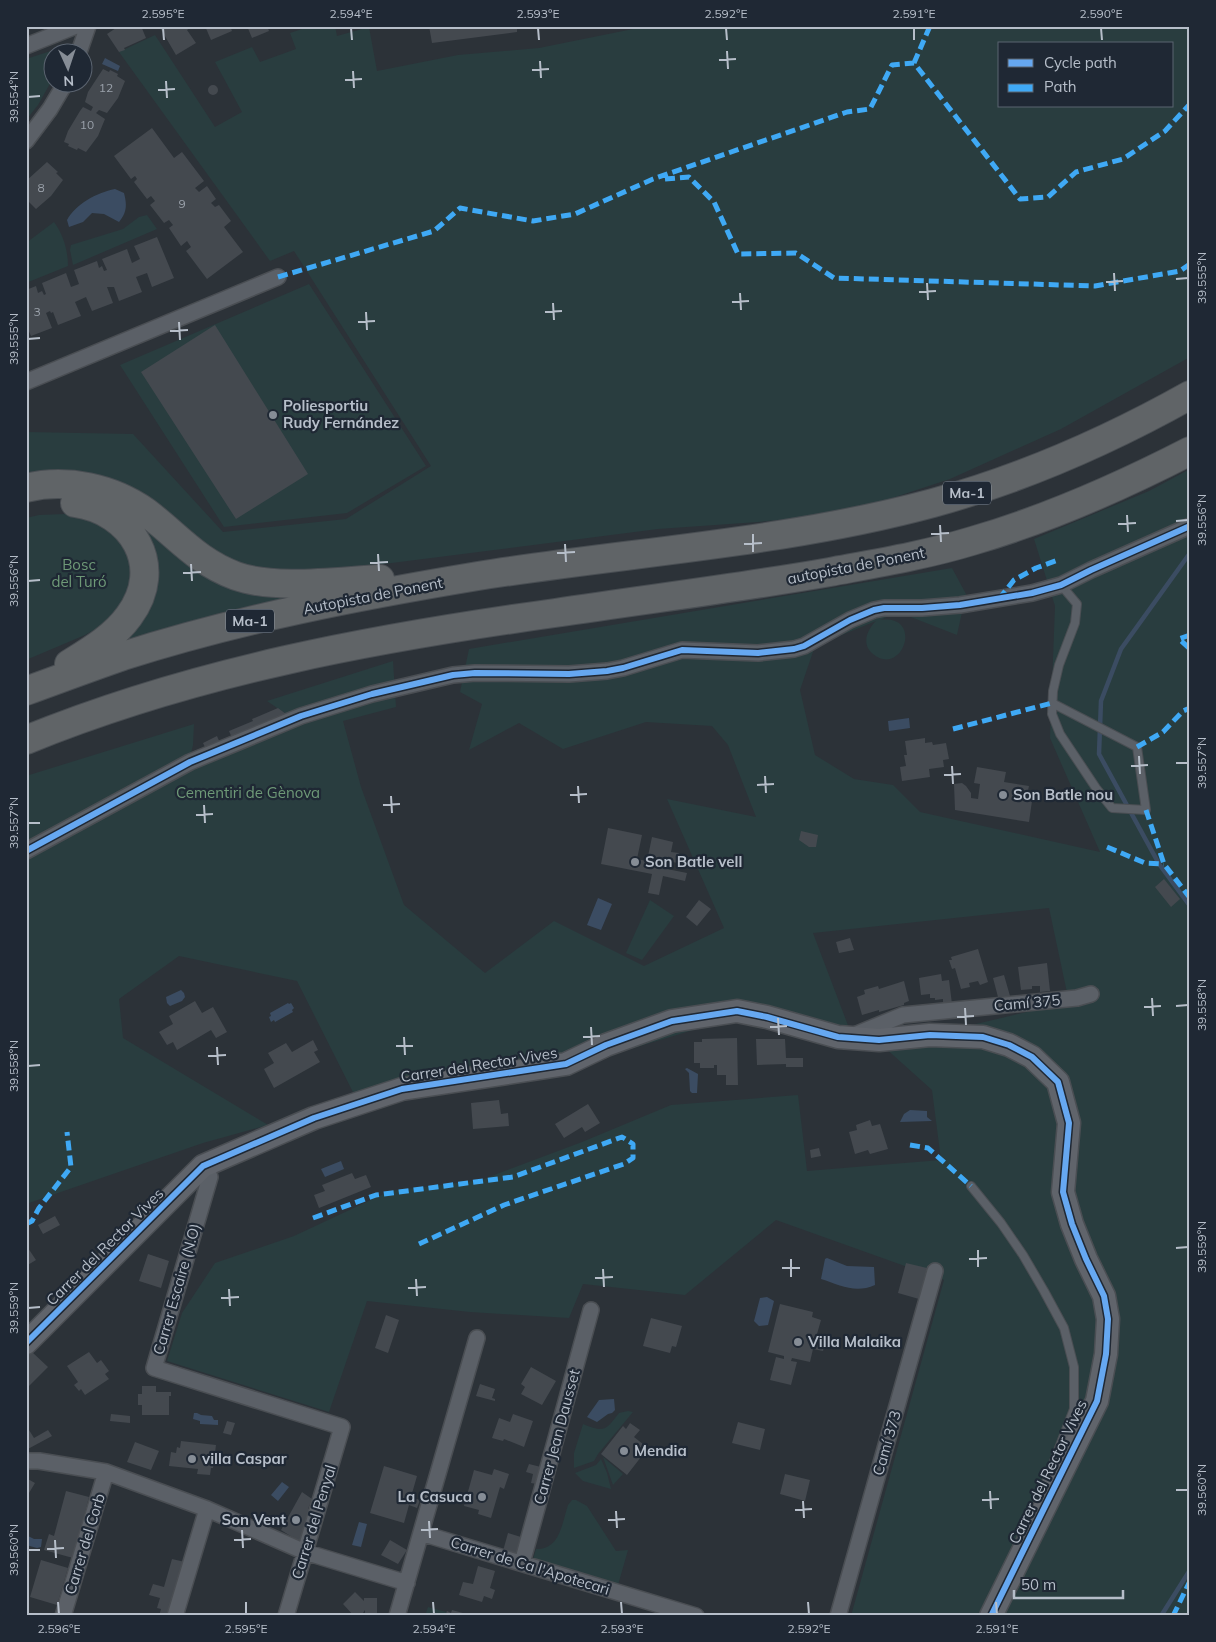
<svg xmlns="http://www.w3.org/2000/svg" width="1216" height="1642" viewBox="0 0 1216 1642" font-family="Mulish,sans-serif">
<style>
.green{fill:#293d3f;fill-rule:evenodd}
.water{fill:#3b4c62}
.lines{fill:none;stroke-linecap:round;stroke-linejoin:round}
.stream{stroke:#3b4c62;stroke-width:4.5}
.building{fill:#44494f}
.lane-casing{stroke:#4a4e53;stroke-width:10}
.street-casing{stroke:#4a4e53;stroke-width:18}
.secondary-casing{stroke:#4a4e53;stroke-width:25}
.highway-casing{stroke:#494e53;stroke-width:30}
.lane{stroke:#5b6067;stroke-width:8}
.street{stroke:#5b6067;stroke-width:15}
.secondary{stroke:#60646b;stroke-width:22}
.highway{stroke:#606467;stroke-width:28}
.quiet{stroke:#3fa9f5;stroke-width:5;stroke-dasharray:10 5;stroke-linecap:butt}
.cycleway-casing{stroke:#1f2834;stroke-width:9}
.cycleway{stroke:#66a8f1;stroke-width:6}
.ticks{fill:none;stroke:#b6bec9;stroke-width:2}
.poi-dot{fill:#868d96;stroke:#1f2834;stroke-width:2}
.labels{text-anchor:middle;stroke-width:4.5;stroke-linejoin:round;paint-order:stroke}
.number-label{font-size:12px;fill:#9aa1aa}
.shield{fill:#1f2834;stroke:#89919c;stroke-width:1}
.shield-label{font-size:14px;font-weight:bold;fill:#b6bec9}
.poi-label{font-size:15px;font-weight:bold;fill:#b6bec9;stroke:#1f2834;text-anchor:start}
.park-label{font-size:15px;fill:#6e9977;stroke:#1f2834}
.street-label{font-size:15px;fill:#b6bec9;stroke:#1f2834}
.neatline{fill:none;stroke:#b6bec9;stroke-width:2}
.ticks-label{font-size:12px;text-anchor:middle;fill:#b6bec9}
</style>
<rect width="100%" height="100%" fill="#2c3238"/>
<path class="green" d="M311 26H335L337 36 369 27 377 71 458 55 539 48 638 28 640 26H1190V357L1061 429 950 479 880 502 798 518 758 522 658 529 368 566 285 572 249 569 26 476V432L133 434 223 532 346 519 431 466 294 251 270 261 119 52 155 35 215 127 242 112 215 62 252 47 260 62 296 49 290 33ZM1000 44H1172V106H1000Z
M57 49 62 52H52V80L38 105 26 120V59Z
M147 215 157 229 73 265 70 250 71 245 123 229 139 217Z
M54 222C63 234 68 250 68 266L26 283V243Z
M309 284 426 466 347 513 224 527 120 365Z
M1190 469V1616H851L944 1280 776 1220 685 1295 583 1284 569 1318 470 1312 367 1301 329 1412 167 1361 182 1313 215 1263 294 1236 390 1191 481 1180 582 1142 671 1105 798 1095 807 1171 941 1160 932 1090 883 1046 1069 1002 1049 908 813 933 849 1028 769 1007 561 1070 361 1108 297 981 179 956 119 999 123 1038 268 1125 203 1143 26 1204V776L194 724 193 745 187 769 286 726V714L267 701 393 661 396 707 343 721 361 787 404 905 485 973 554 921 644 966 724 928 667 799 756 817 728 745 712 726 646 722 563 749 519 723 469 750 482 704 460 692 469 649 952 568 966 594 957 635 898 612 880 620C925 614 902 678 873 654 861 644 867 630 876 621L815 646 800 690 815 755 854 779 893 785 920 812 1100 852 1050 738 1055 606 1034 539 1149 491Z
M106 501 290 597 236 609 107 647 150 592Z
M65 514 82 516 107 526 125 548 130 561 131 587 109 622 85 635 26 660V518L39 515Z
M650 900 674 916 642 960 626 953Z
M628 1411 633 1412 598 1454 594 1461 574 1468V1453L583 1424C605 1433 606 1430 619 1413Z
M603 1457 623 1474 613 1485Z
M601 1459 607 1473 611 1489 583 1481 575 1473 596 1465Z
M572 1500H576L587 1506 616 1551 628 1550 618 1585 533 1559 536 1549C560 1550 562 1523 568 1505Z
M428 1607 446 1612 445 1616H425Z"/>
<path class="water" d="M105 58 120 66 118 71 102 64Z
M115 189 124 193C127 205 127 212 119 222L104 214 92 213 83 222 69 227 67 220C76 204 96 193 115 189Z
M909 718 910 728 889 731 888 721Z
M598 898 612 904 601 930 587 925Z
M181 990 184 993 185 997 182 1001 170 1006 167 1003 166 997Z
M288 1003 289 1004 291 1003 294 1008 292 1010 293 1012 275 1022 274 1020 271 1022 269 1017 271 1016 270 1013Z
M687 1068 698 1074 697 1093H692L690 1091 689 1073 685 1069Z
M910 1110 927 1111V1117L932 1121 900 1122 904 1114Z
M341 1161 344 1169 325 1177 321 1169Z
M827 1258 847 1266 874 1267 875 1285C855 1294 840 1285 821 1279L825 1259Z
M767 1297 774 1301 768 1325 759 1326 754 1321 760 1298Z
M614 1399 615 1410 612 1413 608 1414 597 1422 587 1417 599 1400Z
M194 1413H197L201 1415 212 1416 214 1420H218V1425L200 1424V1421L193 1419Z
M282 1482 289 1487 278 1501 271 1495Z
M359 1522 367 1524 361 1547 352 1545Z
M26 1535 34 1539H42L41 1547 37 1548 26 1545Z"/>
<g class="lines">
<path class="stream" d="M1190 553 1121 649 1101 701 1099 754 1159 864 1190 906
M1190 1168V1171
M1161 1616 1190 1570"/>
</g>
<path class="building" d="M119 26H141L146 38 124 48 125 50 119 52 107 34Z
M159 26H189L190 28 187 30 196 43 176 55Z
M205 26H230L232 31 211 40Z
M247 26H267L269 31 252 38Z
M429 26H517V32L432 43Z
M103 69 109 72 110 70 118 74 117 76 125 81 118 98 107 113 99 110 96 113 105 119 98 136 86 152 78 148 77 150 68 146 69 144 64 142 68 131 80 111 83 107 91 111 93 107 85 102 88 92Z
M208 90a5 5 0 1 1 10 0a5 5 0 1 1-10 0Z
M152 128 174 158 182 152 204 181 195 188 199 192 207 186 216 199 211 203 215 207 219 205 231 221 224 227 243 252 207 279 186 251 191 247 187 241 181 246 169 228 173 225 169 220 164 223 150 205 155 201 151 196 147 199 134 182 137 179 135 176 131 179 114 156Z
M47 162 58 172 56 173 63 180 51 196 36 209 29 202 28 203 26 201V181Z
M157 237 174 278 152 287 147 273 136 277 142 292 119 301 114 287H107L113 303 92 311 86 297 75 302 81 316 58 325 53 312 51 313 50 311 46 313 52 328 31 336 26 325V290L36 286 38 293 42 291 44 295 46 294 42 283 66 273 71 287 79 284 74 270 97 261 99 268 102 266 104 271 107 270 102 259 127 249 132 263 140 259 134 246Z
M215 325 308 474 236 519 141 372Z
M278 708 286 714 232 738 229 731 253 721 252 719Z
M217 736 220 743 206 749 203 743Z
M925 738V743L932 742 933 745 946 743 949 759 943 760 944 767 929 769 930 777 902 781 900 767 906 766 904 755H907L905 741Z
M977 767 1006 772 1004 782 1029 786 1026 800 1032 801 1029 822 955 810 954 784 962 783 966 786 971 793V798L978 799 980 784 974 783Z
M608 828 642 835 637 859 647 861 652 837 673 842 671 852 679 853 677 863 669 861 667 869 687 873 685 881 663 876 659 895 648 893 652 874 601 864Z
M801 831 818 835 816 847H809L799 840Z
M1164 879 1180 899 1171 907 1155 887Z
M699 900 711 909 697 926 686 917Z
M850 938 854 950 839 953 836 942Z
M978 949 988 982 980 985 978 981 969 983 970 987 961 989 955 968 952 969 949 960H952L951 957Z
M1047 963 1050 991 1040 992V986H1032V989L1021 990 1018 967Z
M941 974 942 981 949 980 952 1004 943 1005V999L935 1000V998H930V994L921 995 919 978Z
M1004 975 1010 996 998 997 993 978Z
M904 981 909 1001 904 1003V1005L879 1012V1010L862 1015 857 997 865 994 864 990 878 986 879 989Z
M195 1001 202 1013 213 1007 227 1032 216 1038 211 1030 177 1050 173 1042 167 1045 159 1032 173 1024 169 1016Z
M737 1038 738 1085H726V1075H717V1065H714V1068H700V1063H694V1042H702V1039Z
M756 1039H785L786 1058H803V1067H786V1064L757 1065Z
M313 1040 318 1050 314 1052 320 1062 274 1088 264 1069 274 1063 268 1053 286 1043 292 1052Z
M499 1100 501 1114 508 1113 509 1126 473 1129 471 1103Z
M588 1104 600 1123 585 1132 582 1127 564 1138 555 1124Z
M870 1120 872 1126 880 1124 888 1149 870 1154 868 1150 855 1154 849 1132 857 1130 856 1125Z
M819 1148 821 1156 811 1158 810 1150Z
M352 1173 355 1179 366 1175 371 1187 319 1208 314 1195 325 1191 322 1185Z
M55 1216 60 1225 43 1234 38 1225Z
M26 1245 36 1260 26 1266Z
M148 1254 169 1261 161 1288 139 1281Z
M906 1263 927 1268 919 1299 898 1293Z
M780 1304 813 1312 812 1317 821 1320 817 1334 827 1336 823 1351 813 1349 810 1362 792 1358 791 1361 797 1362 791 1385 770 1380 776 1357 784 1359V1356L768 1352Z
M386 1315 399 1320 388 1353 375 1348Z
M651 1318 682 1326 676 1347 672 1346 670 1353 643 1346Z
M32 1352 48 1367 26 1389V1358Z
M89 1352 97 1363 101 1360 109 1371 105 1374 109 1379 85 1395 81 1389 79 1391 74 1385 78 1382 67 1366Z
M531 1367 556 1381 542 1405 521 1394 525 1387 521 1384Z
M480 1384 495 1389 492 1398 495 1399V1401L476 1396Z
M142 1386H156V1392H171V1396H169V1415H142V1405H138V1394H142Z
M111 1414 130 1416V1423L110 1421Z
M513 1414 533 1421 524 1447 504 1439 503 1441 492 1438 499 1418 510 1422Z
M227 1421 235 1423 231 1435 223 1433Z
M738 1422 765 1429 760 1450 732 1443Z
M630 1423 640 1430 634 1437 648 1448 627 1475 601 1454 623 1426 626 1429Z
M29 1430 34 1438 48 1430 52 1436 26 1450V1431Z
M181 1441 216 1445 213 1468H211L210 1475 197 1474 198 1469 169 1466 171 1452 176 1453 177 1447 180 1448Z
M135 1442 159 1451 151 1470 127 1462Z
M529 1464 541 1467 537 1484 531 1483 533 1474 526 1472Z
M384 1466 417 1476 411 1497 420 1500 417 1508 409 1505 404 1523 370 1513Z
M494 1469 509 1474 504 1489 500 1487 491 1518 478 1514 479 1510 464 1506 474 1470 492 1475Z
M785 1474 810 1480 805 1501 780 1494Z
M26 1478 35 1483 26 1498Z
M66 1491 89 1497 73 1558 44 1550 49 1534 54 1536Z
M302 1492 312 1499 308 1509 310 1511 300 1542 281 1530Z
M508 1533 521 1537 517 1555 503 1551Z
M390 1540 407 1550 398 1564 381 1555Z
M172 1559 185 1562 170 1616H159L161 1609 157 1608 160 1598 149 1595 153 1584 164 1587Z
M41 1560 68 1568 57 1605 30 1597Z
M478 1566 495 1571 490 1588 495 1590 492 1599 484 1596 482 1602 459 1595 463 1582 473 1584Z
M355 1592 364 1601V1598H377V1615H365V1610L361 1616H354L343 1604Z
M452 1610 470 1615V1616H445L447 1611 451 1613Z"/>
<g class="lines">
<g class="lane-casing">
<path id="lane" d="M1052 703 1137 747 1146 810 1112 808 1096 788 1060 734 1052 714 1053 691 1059 665 1075 623 1077 604 1061 585
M971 1186 1001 1223 1023 1255 1044 1291 1064 1328 1074 1367V1409L1046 1482"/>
</g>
<g class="street-casing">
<path id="street" d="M26 46 76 26
M79 52 88 26
M26 141 50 109 66 82
M26 382 278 277
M26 851 190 762 301 716 372 694 453 675 475 673 569 674 607 671 623 668 682 650 758 653 794 649 804 646 850 620 874 610 884 608H922L960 605 1032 593 1061 585 1091 570 1190 526
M852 1036 903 1015 1077 998 1091 994
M203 1166 208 1171 210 1177 154 1368 342 1427 286 1616
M26 1461H39L106 1472 207 1509 305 1552 407 1583
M421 1533 696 1616
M522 1563 591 1310
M63 1616 106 1472
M175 1616 207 1509
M397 1616 477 1338
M838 1616 935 1271"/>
</g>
<g class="secondary-casing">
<path id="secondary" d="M26 1343 203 1166 314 1118 402 1089 566 1064 606 1045 672 1021 737 1011 767 1017 838 1037 879 1040 930 1035 983 1037 1009 1045 1032 1057 1058 1082 1069 1123 1063 1192 1072 1224 1086 1259 1104 1296 1108 1319 1106 1354 1097 1401 991 1616"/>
</g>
<g class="highway-casing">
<path id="highway" d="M26 488C67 478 112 488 146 512 178 536 196 561 236 576 275 590 338 581 380 579
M69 664C90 651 114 637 129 616 166 566 132 511 75 503
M26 691C59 679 91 667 123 656 239 619 358 596 478 576 630 552 785 543 933 503 1024 478 1108 441 1190 395
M26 740C195 671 375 638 555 613 647 599 739 588 830 572 878 563 926 555 972 541 1048 519 1120 487 1190 451"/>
</g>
<use href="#lane" class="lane"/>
<use href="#street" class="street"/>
<use href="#secondary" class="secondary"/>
<use href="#highway" class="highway"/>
<path class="quiet" d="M914 63 930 26
M665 179 689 177 714 202 738 254 796 253 834 278 1095 286 1180 271 1190 264
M278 277 434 231 460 208 533 221 575 214 653 179 847 112 870 109 892 65 914 63 1020 199 1048 197 1076 172 1123 159 1165 131 1190 104
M999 599 1014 580 1036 568 1058 560
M1190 635 1179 639 1190 649
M953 729 1052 703
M1137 747 1163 732 1183 711 1190 708
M1146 810 1164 864 1190 898
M1107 847 1145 863 1164 864
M910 1145 928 1148 971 1186
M313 1218 376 1195 513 1177 622 1137 633 1144V1158L624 1164 504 1205 419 1244
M26 1224 32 1221 39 1208 71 1167 67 1132
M1173 1616 1190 1581"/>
<g class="cycleway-casing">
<path id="cycleway" d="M26 851 190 762 301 716 372 694 453 675 475 673 569 674 607 671 623 668 682 650 758 653 794 649 804 646 850 620 874 610 884 608H922L960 605 1032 593 1061 585 1091 570 1190 526
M26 1343 203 1166 314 1118 402 1089 566 1064 606 1045 672 1021 737 1011 767 1017 838 1037 879 1040 930 1035 983 1037 1009 1045 1032 1057 1058 1082 1069 1123 1063 1192 1072 1224 1086 1259 1104 1296 1108 1319 1106 1354 1097 1401 991 1616"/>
</g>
<use href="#cycleway" class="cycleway"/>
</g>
<path class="ticks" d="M163 28 164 40M351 28 352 40M538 28 539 40M726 28 727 40M914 28V40M1101 28 1102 40M727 51 728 69M719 60 736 59M540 61 541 78M532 70 549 69M353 71 354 88M345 80 362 79M166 81 167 98M158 90 175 89M28 97 40 96M1114 273 1115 291M1176 279 1188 278M1106 282 1123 281M927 283 928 300M919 292 936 291M740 293 741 310M732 302 749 301M553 303 554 320M366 312 367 330M545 312 562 311M179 322 180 340M358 322 375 321M170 331 188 330M28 339 40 338M1127 515 1128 532M1176 521 1188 520M1118 524 1136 523M940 525 941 542M753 534V552M931 534 949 533M565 544 566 562M744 544 762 543M557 553 575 552M378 554 379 571M370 563 388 562M191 564 192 581M183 573 201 572M28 581 40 580M1139 756 1140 774M1176 763H1188M952 766 953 784M1131 766 1148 765M944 775 961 774M765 776 766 793M757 785 774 784M578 786 579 803M570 795 587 794M391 796 392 813M204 805 205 823M383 805 400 804M196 815 213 814M28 823H40M1152 998 1153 1016M1176 1006 1188 1005M1144 1007 1161 1006M965 1008 966 1025M957 1017 974 1016M778 1018 779 1035M591 1027 592 1045M770 1027 787 1026M404 1037 405 1055M583 1037 600 1036M396 1046H413M217 1047 218 1065M208 1056 226 1055M28 1066 40 1065M1176 1248 1188 1247M978 1250V1267M791 1259V1277M969 1259 987 1258M782 1268H800M603 1269 604 1287M595 1278 613 1277M416 1279 417 1296M408 1288 426 1287M229 1289 230 1306M221 1298 239 1297M28 1308 40 1307M1176 1490H1188M990 1491 991 1509M982 1500 999 1499M803 1501 804 1518M795 1510 812 1509M616 1511 617 1528M608 1520 625 1519M429 1521 430 1538M242 1530 243 1548M421 1530 438 1529M55 1540 56 1558M234 1540 251 1539M47 1549 64 1548M28 1550H40M58 1602 59 1614M246 1602V1614M433 1602 434 1614M621 1602 622 1614M808 1602 809 1614M996 1602 997 1614"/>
<g class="poi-dot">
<circle cx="273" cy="415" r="5"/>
<circle cx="1003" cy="795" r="5"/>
<circle cx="635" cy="862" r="5"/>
<circle cx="798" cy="1342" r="5"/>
<circle cx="624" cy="1451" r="5"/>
<circle cx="192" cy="1459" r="5"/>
<circle cx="482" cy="1497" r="5"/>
<circle cx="296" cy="1520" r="5"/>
</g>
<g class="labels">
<g class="number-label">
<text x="106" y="92">12</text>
<text x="87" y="129">10</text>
<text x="41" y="192">8</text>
<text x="182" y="208">9</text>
<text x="37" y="316">3</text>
</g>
<g class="shield">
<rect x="943" y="481.5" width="48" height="23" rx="4"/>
<rect x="226" y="609.5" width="48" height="23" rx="4"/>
</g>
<g class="shield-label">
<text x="967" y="498">Ma-1</text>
<text x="250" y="626">Ma-1</text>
</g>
<g class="poi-label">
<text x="283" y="411">Poliesportiu<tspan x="283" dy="17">Rudy Fernández</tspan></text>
<text x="1013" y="800">Son Batle nou</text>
<text x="645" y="867">Son Batle vell</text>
<text x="808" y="1347">Villa Malaika</text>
<text x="634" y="1456">Mendia</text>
<text x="202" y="1464">villa Caspar</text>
<text x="472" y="1502" text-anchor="end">La Casuca</text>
<text x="286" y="1525" text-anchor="end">Son Vent</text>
</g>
<g class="park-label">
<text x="79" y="570">Bosc<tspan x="79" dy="17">del Turó</tspan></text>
<text x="248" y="798">Cementiri de Gènova</text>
</g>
<g class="street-label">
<text transform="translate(856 566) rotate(-11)" y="5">autopista de Ponent</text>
<text transform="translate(373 596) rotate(-11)" y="5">Autopista de Ponent</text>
<text transform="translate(1027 1003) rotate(-5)" y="5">Camí 375</text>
<text transform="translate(479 1065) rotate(-9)" y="5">Carrer del Rector Vives</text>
<text transform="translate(105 1247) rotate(-45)" y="5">Carrer del Rector Vives</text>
<text transform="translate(177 1289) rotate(-74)" y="5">Carrer Escaire (N.O)</text>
<text transform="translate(557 1437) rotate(-75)" y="5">Carrer Jean Dausset</text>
<text transform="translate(887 1443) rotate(-74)" y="5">Camí 373</text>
<text transform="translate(1048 1472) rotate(-64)" y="5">Carrer del Rector Vives</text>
<text transform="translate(314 1522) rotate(-73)" y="5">Carrer del Penyal</text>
<text transform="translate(85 1544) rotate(-73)" y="5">Carrer del Corb</text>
<text transform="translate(530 1566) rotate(17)" y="5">Carrer de Ca l'Apotecari</text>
</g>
</g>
<rect width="1216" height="1642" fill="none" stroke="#1f2834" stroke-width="55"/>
<rect x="998" y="42" width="175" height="65" fill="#1f2834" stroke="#5b6470"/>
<rect x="1008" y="59" width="25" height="8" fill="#66a8f1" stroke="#5b6470"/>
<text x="1044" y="68" font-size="15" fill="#b6bec9">Cycle path</text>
<rect x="1008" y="84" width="25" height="8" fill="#3fa9f5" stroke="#5b6470"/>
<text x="1044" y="92" font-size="15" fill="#b6bec9">Path</text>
<g transform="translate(68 68) rotate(177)"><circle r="24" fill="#1f2834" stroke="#5b6470"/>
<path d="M0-4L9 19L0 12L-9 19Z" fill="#868d96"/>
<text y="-8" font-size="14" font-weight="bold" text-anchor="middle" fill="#b6bec9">N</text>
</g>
<path d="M1014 1590v8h109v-8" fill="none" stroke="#b6bec9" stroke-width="2.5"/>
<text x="1021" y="1590" font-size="15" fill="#b6bec9" stroke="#1f2834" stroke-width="4" paint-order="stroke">50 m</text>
<rect x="28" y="28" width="1160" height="1586" class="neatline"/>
<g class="ticks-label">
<text x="163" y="18">2.595°E</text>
<text x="351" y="18">2.594°E</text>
<text x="538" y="18">2.593°E</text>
<text x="726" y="18">2.592°E</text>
<text x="914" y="18">2.591°E</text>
<text x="1101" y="18">2.590°E</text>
<text transform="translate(14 97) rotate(-90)" y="4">39.554°N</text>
<text transform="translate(1202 278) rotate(-90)" y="4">39.555°N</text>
<text transform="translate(14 339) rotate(-90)" y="4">39.555°N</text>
<text transform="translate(1202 520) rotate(-90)" y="4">39.556°N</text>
<text transform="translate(14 581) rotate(-90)" y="4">39.556°N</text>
<text transform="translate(1202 763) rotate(-90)" y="4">39.557°N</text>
<text transform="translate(14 823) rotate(-90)" y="4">39.557°N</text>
<text transform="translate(1202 1005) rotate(-90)" y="4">39.558°N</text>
<text transform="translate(14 1066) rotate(-90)" y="4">39.558°N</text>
<text transform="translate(1202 1247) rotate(-90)" y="4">39.559°N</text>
<text transform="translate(14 1308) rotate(-90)" y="4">39.559°N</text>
<text transform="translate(1202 1490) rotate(-90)" y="4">39.560°N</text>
<text transform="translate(14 1550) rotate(-90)" y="4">39.560°N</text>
<text x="59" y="1633">2.596°E</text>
<text x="246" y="1633">2.595°E</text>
<text x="434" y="1633">2.594°E</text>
<text x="622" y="1633">2.593°E</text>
<text x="809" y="1633">2.592°E</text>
<text x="997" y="1633">2.591°E</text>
</g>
</svg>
